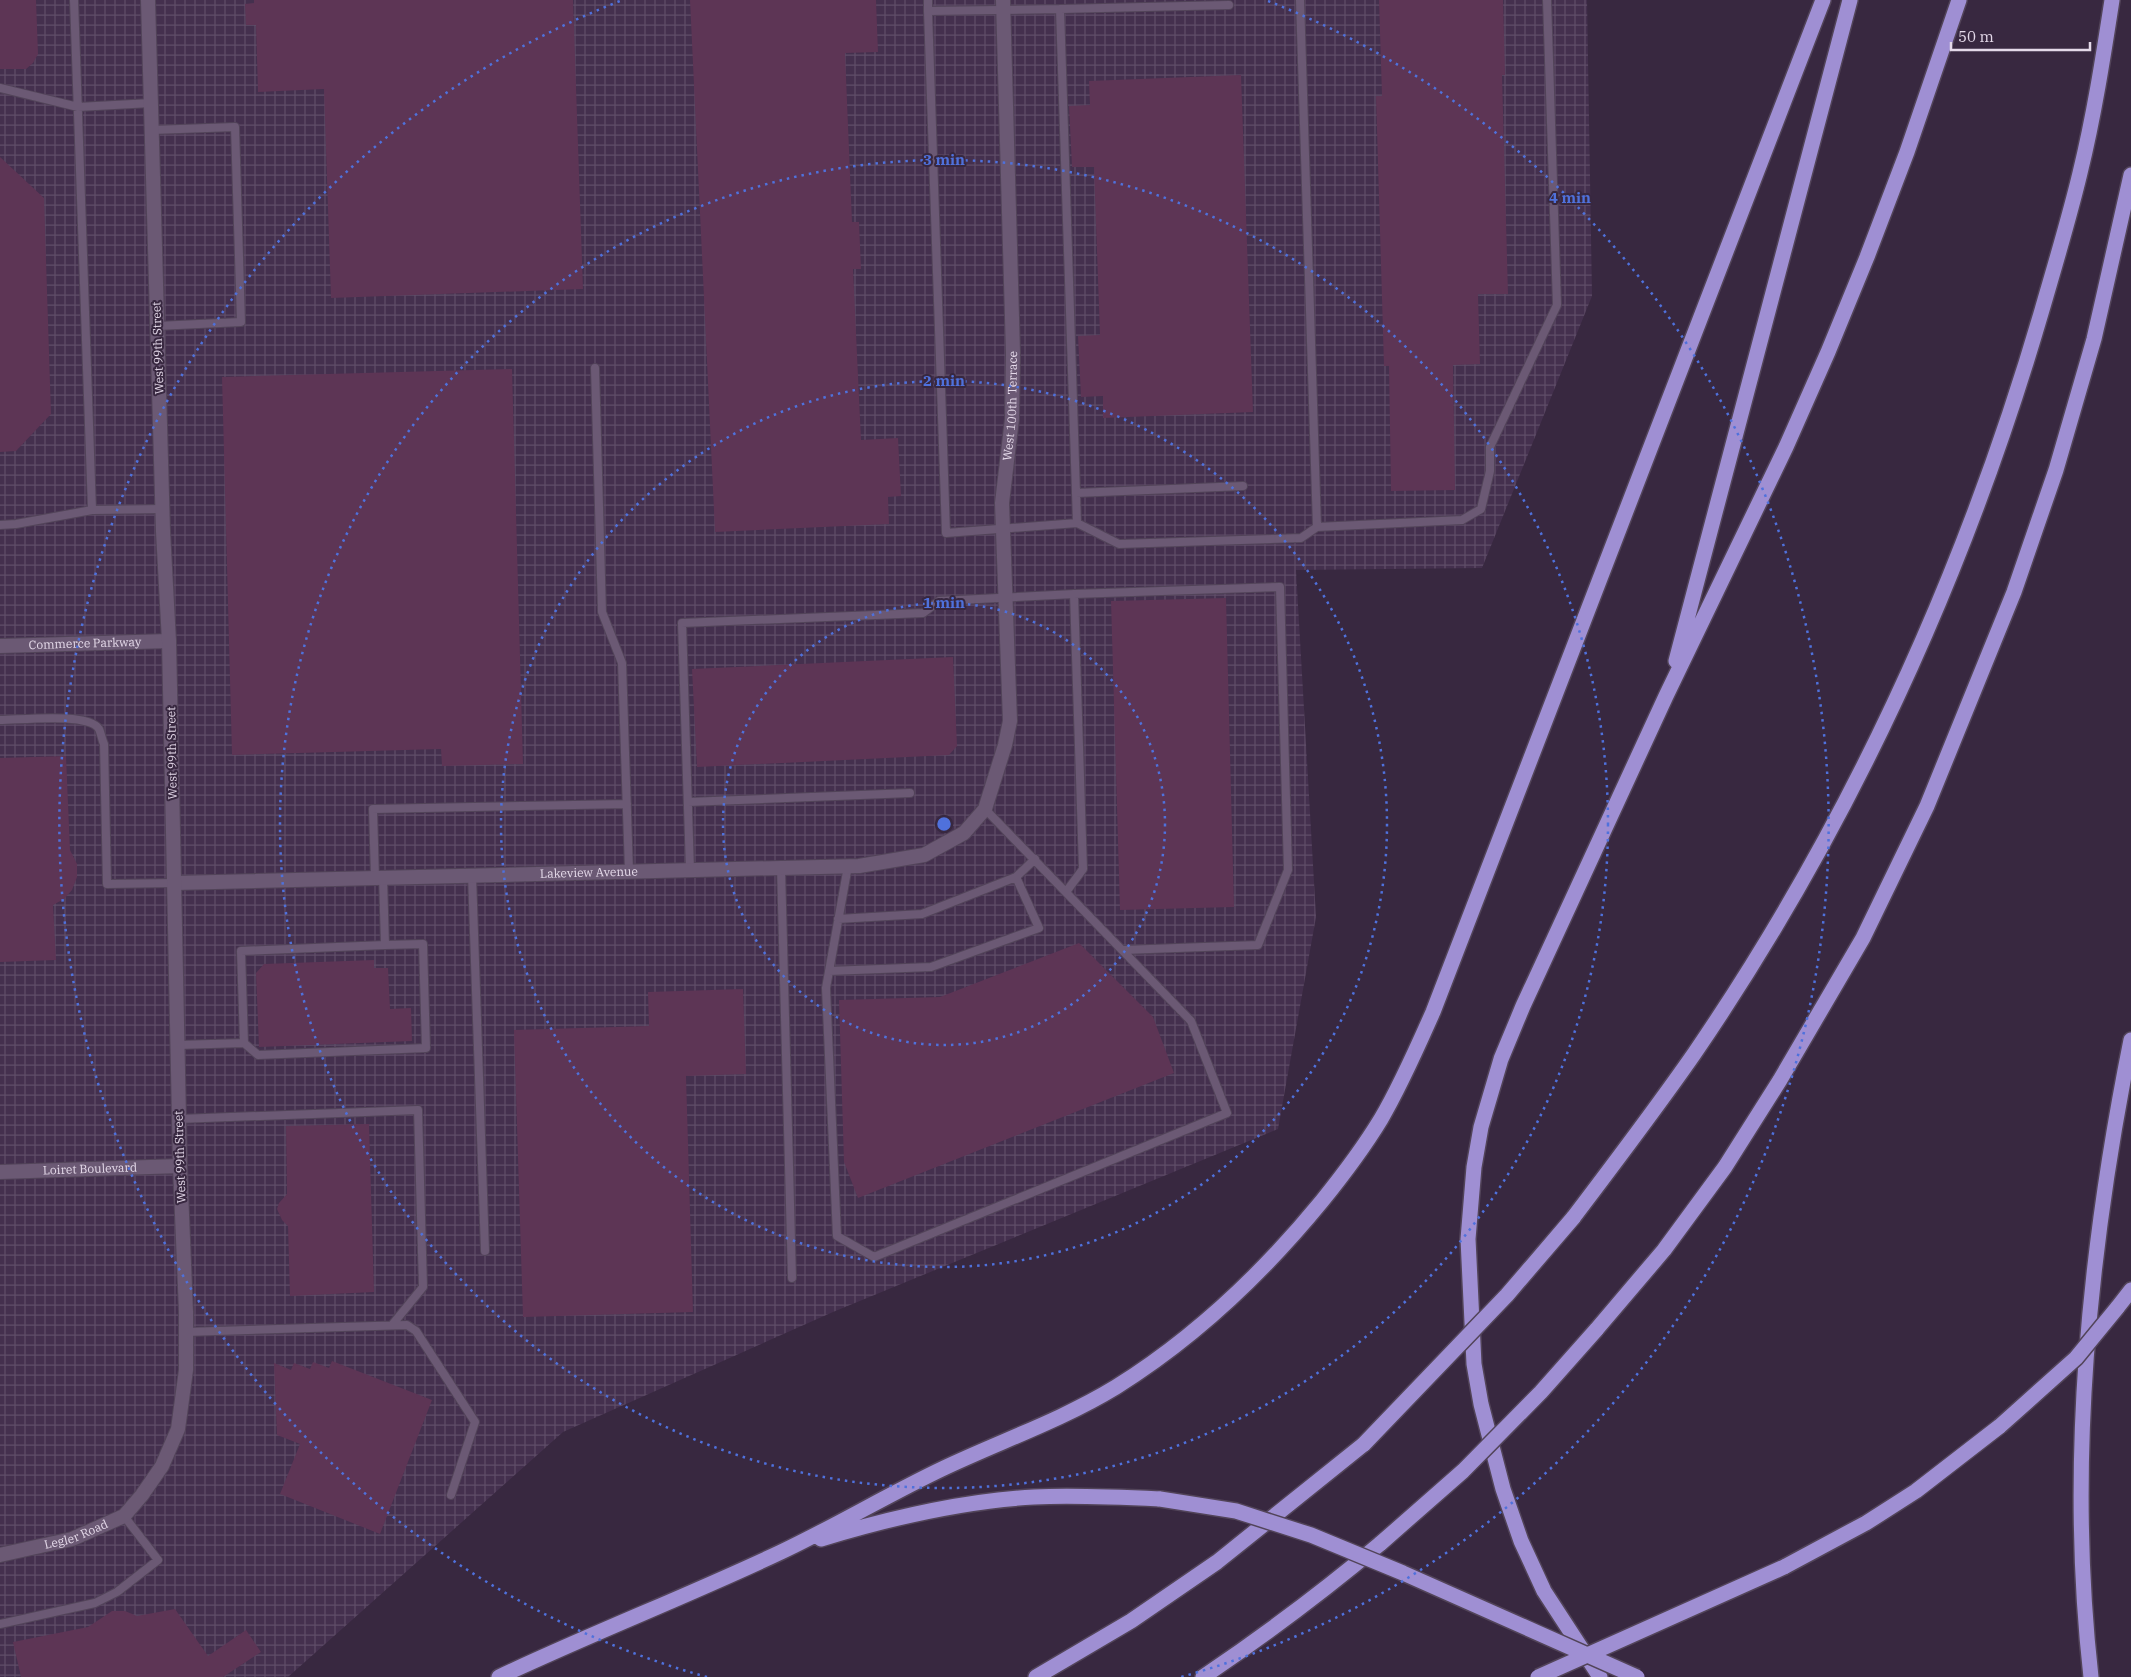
<svg xmlns="http://www.w3.org/2000/svg" width="2131" height="1677" viewBox="0 0 2131 1677" font-family="'IBM Plex Serif',serif">
<style>
.industrial{fill:url(#industrial-grid)}
.building{fill:#5d3555}
.lines{fill:none;stroke-linecap:round;stroke-linejoin:round}
.service-casing{stroke:#524459;stroke-width:10}
.minor-casing{stroke:#524459;stroke-width:16}
.tertiary-casing{stroke:#524459;stroke-width:16}
.motorway-casing{stroke:#524459;stroke-width:18}
.service{stroke:#6b5974;stroke-width:8}
.minor{stroke:#6b5974;stroke-width:14}
.tertiary{stroke:#6b5974;stroke-width:14}
.motorway{stroke:#9f8fd3;stroke-width:15}
.motorway-bridge-casing{stroke:#524459;stroke-width:18;stroke-linecap:butt}
.motorway-bridge{stroke:#9f8fd3;stroke-width:15}
.ring{fill:none;stroke:#4f71dc;stroke-width:2.5;stroke-dasharray:2.5 5}
.labels{text-anchor:middle;stroke-width:4;stroke-linejoin:round;paint-order:stroke}
.street-label{font-size:12px;fill:#e4d9e9;stroke:#382840}
.centre{fill:#4f71dc;stroke:#382840;stroke-width:2.5}
.ring-label{font-size:15px;text-anchor:middle;font-weight:bold;fill:#4f71dc;stroke:#382840;stroke-width:4;stroke-linejoin:round;paint-order:stroke}
</style>
<defs>
<pattern id="industrial-grid" width="8" height="8" patternUnits="userSpaceOnUse" patternTransform="scale(1.25)"><rect width="8" height="8" fill="#44304e"/><path d="M0 4h8M4 0v8" fill="none" stroke="#5f4d68"/></pattern>
</defs>
<rect width="100%" height="100%" fill="#382840"/>
<path class="industrial" d="M0 0H1587L1592 296 1482 568 1296 570 1316 917 1278 1129 833 1312 563 1432 288 1677H0Z"/>
<path class="building" d="M0 0H36L38 54 33 63 26 69H0Z
M254 0H573L583 289 331 298 324 89 258 92 256 25H246L245 4 254 3Z
M690 0H876L878 52 845 53 852 222H859L861 269H853L861 440 898 438 901 496 888 497 889 524 715 532Z
M1379 0H1503L1505 75H1502L1508 294H1478L1480 364 1453 365 1455 490 1391 491 1389 366H1384L1376 96H1382Z
M1241 75 1253 412 1103 418V396L1081 397 1078 336 1100 335 1094 167H1072L1069 106 1090 105 1089 81Z
M0 157 44 198 51 414 16 451 0 452Z
M512 369 523 764 442 766 441 749 232 755 222 377Z
M1226 598 1234 907 1120 910 1111 601Z
M953 657 957 746 949 755 697 767 692 669Z
M66 756 70 850 77 864V877L72 890 64 899 53 905 56 960 0 962V758Z
M1079 943 1153 1017 1174 1073 858 1198 844 1162 839 1000 940 997Z
M374 960V968H388L390 1009 411 1008 412 1041 259 1047 256 973 264 964Z
M743 989 746 1074 686 1076 693 1312 523 1317 514 1030 649 1026 648 992Z
M369 1124 374 1292 290 1296 288 1226 282 1220 277 1209 279 1203 287 1194 286 1126Z
M332 1361 432 1400 380 1534 280 1494 300 1444 277 1435 274 1363 291 1370 294 1363 310 1369 313 1362 329 1368Z
M175 1609 208 1656 246 1630 261 1652 223 1677H21L13 1642 88 1627 112 1611H125L137 1616Z"/>
<g class="lines">
<g class="service-casing">
<path id="service" d="M74 0 92 510 162 509
M928 0V11
M1060 9 1077 523 946 533 928 11Z
M1060 9 1229 5
M0 88 78 107 151 103
M152 130 235 127 241 322 157 326
M595 368 602 612 622 663 629 871
M1076 493 1243 486
M1077 523 1119 544 1301 538 1317 527 1300 0
M0 525 16 524 92 510
M1317 527 1462 520 1481 509 1490 471V447L1557 305 1547 0
M1074 594 1280 587 1288 870 1258 945 1123 950
M0 720C20 720 89 712 99 729 101 733 102 740 104 744L107 884 175 883
M688 802 910 793
M848 866 826 988 837 1236 874 1257 1227 1113 1191 1021 985 809
M781 868 792 1278
M690 870 682 623 923 613 939 601 1074 594 1083 869 1066 892
M472 875 485 1251
M375 878 373 809 627 804
M838 919 922 914 1016 877
M829 971 931 967 1039 928 1016 877 1035 859
M244 1043 258 1055 426 1048 423 944 385 945
M178 1045 244 1043 241 951 385 945 383 877
M179 1119 418 1110 423 1287 392 1325
M186 1332 407 1325 416 1331 475 1422 451 1495
M0 1624 95 1603 117 1592 158 1560 124 1516"/>
</g>
<g class="minor-casing">
<g id="minor">
<path id="s1" d="M0 646 169 641"/>
<path id="s2" d="M175 883 859 866 924 855 964 833 985 809 1005 745 1010 721 1002 503 1012 419 1013 353 1003 0"/>
</g>
</g>
<g class="tertiary-casing">
<g id="tertiary">
<path id="s3" d="M0 1172 180 1166"/>
<path id="s4" d="M0 1555 72 1539 124 1516 142 1495 162 1466 178 1429 186 1370V1312L180 1166 169 641 163 531 148 0"/>
</g>
</g>
<g class="motorway-casing">
<path id="motorway" d="M1676 661 1850 0
M1573 1218C1614 1164 1655 1110 1694 1054 1849 827 1965 574 2042 310 2055 265 2069 219 2080 173 2094 116 2103 58 2112 0
M2117 1308 2131 1290
M1596 1330 1664 1250 1725 1167 1780 1080 1863 938 1927 806 2014 592 2056 470 2094 339 2131 175
M821 1539C890 1518 962 1501 1034 1497 1076 1495 1118 1497 1160 1499
M1784 1567 1866 1523 1916 1491 2000 1426
M499 1677C592 1633 688 1596 781 1552 836 1526 889 1494 944 1468 1001 1441 1062 1420 1116 1387 1196 1337 1263 1273 1322 1201 1343 1175 1364 1147 1381 1119 1401 1085 1417 1048 1433 1012L1823 0
M1036 1677 1131 1621 1217 1562 1364 1444
M1203 1677C1265 1635 1324 1591 1381 1543
M1600 1677 1544 1591 1521 1541 1503 1489 1481 1404 1474 1364 1468 1239 1474 1167 1481 1127 1501 1059 1523 1006 1666 696 1786 447 1828 352 1867 257 1907 152 1959 0
M2091 1677C2067 1465 2089 1249 2131 1040"/>
</g>
<use href="#service" class="service"/>
<use href="#minor" class="minor"/>
<use href="#tertiary" class="tertiary"/>
<use href="#motorway" class="motorway"/>
<g class="motorway-bridge-casing">
<path id="motorway-bridge" d="M2000 1426 2076 1358 2117 1308
M1364 1444 1507 1295 1573 1218
M1160 1499 1236 1511 1311 1535 1403 1573 1637 1677
M1381 1543 1463 1471 1541 1392 1596 1330
M1538 1677 1784 1567"/>
</g>
<use href="#motorway-bridge" class="motorway-bridge"/>
</g>
<g class="ring">
<circle cx="944" cy="824" r="221"/>
<circle cx="944" cy="824" r="443"/>
<circle cx="944" cy="824" r="664"/>
<path d="M707 1677A885 885 0 0 1 620 1M1268 1A885 885 0 0 1 1181 1677"/>
</g>
<g class="labels">
<g class="street-label">
<text transform="translate(158 348) rotate(-92)" y="4">West 99th Street</text>
<text dy="4" stroke="none"><textPath href="#s2" startOffset="1235">West 100th Terrace</textPath></text>
<text dy="4" stroke="none"><textPath href="#s1" startOffset="85">Commerce Parkway</textPath></text>
<text transform="translate(172 753) rotate(-91)" y="4">West 99th Street</text>
<text dy="4" stroke="none"><textPath href="#s2" startOffset="414">Lakeview Avenue</textPath></text>
<text transform="translate(180 1157) rotate(-92)" y="4">West 99th Street</text>
<text dy="4" stroke="none"><textPath href="#s3" startOffset="90">Loiret Boulevard</textPath></text>
<text dy="4" stroke="none"><textPath href="#s4" startOffset="79">Legler Road</textPath></text>
</g>
</g>
<circle cx="944" cy="824" r="8" class="centre"/>
<g class="ring-label">
<text x="944" y="165">3 min</text>
<text x="1570" y="203">4 min</text>
<text x="944" y="386">2 min</text>
<text x="944" y="608">1 min</text>
</g>
<path d="M1951 42v8h139v-8" fill="none" stroke="#e4d9e9" stroke-width="2.5"/>
<text x="1958" y="42" font-size="15" fill="#e4d9e9" stroke="#382840" stroke-width="4" paint-order="stroke">50 m</text>
</svg>
